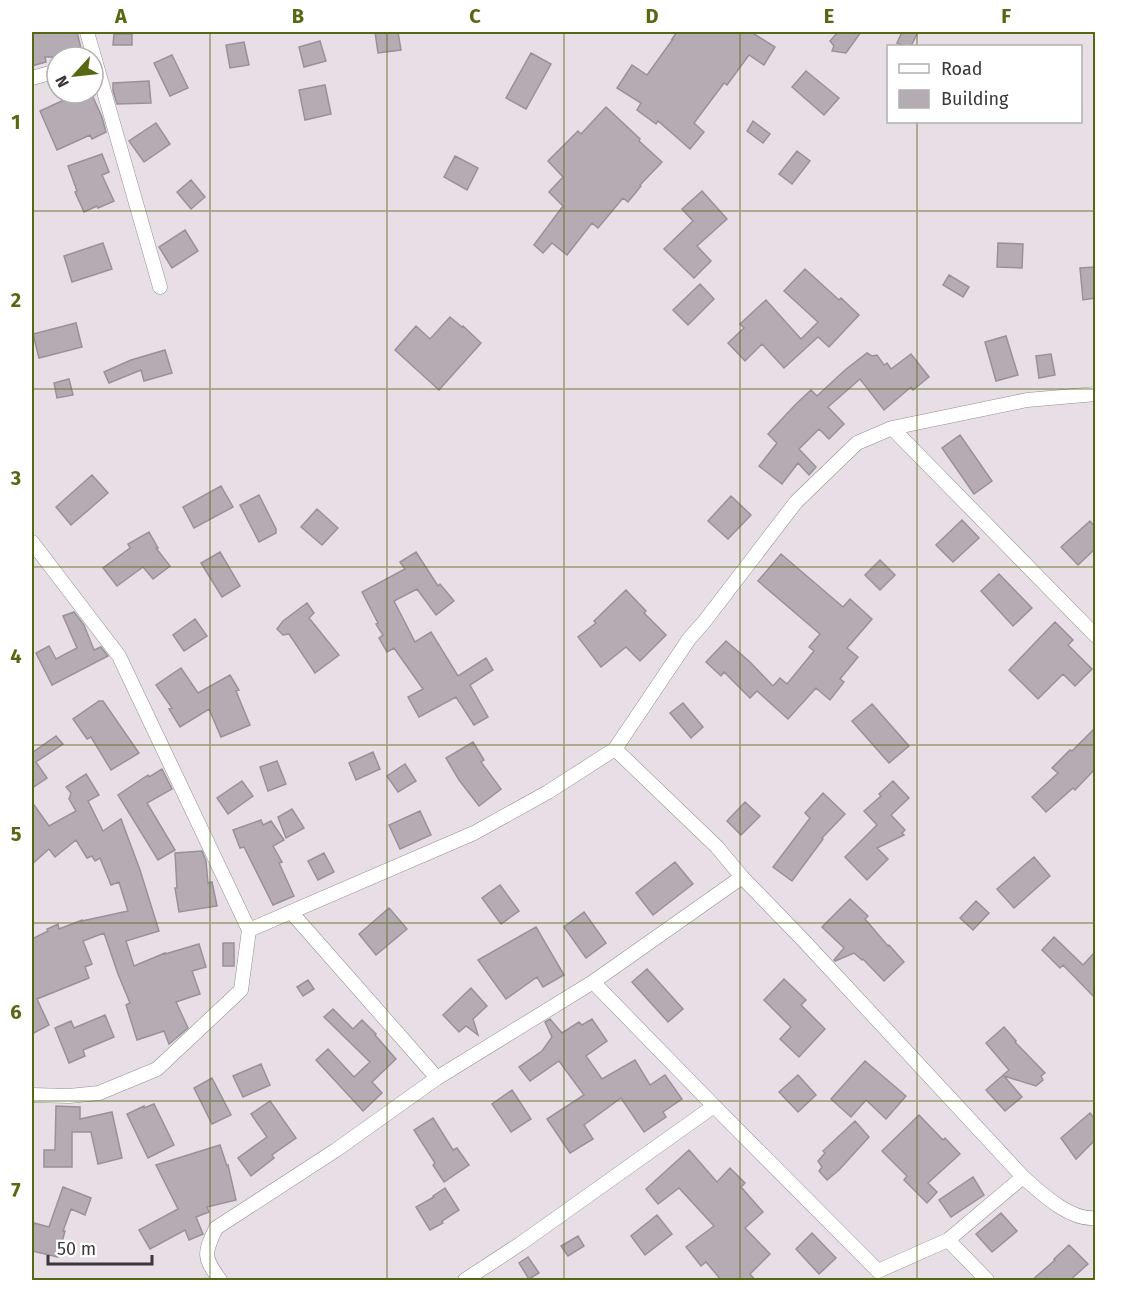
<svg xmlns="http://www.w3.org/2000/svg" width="1127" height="1312" viewBox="0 0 1127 1312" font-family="'Fira Sans',sans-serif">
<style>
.building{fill:#b5acb3;stroke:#999198;stroke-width:1.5}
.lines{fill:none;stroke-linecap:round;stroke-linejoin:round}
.street-casing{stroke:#958d94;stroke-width:15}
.street{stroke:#fff;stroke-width:14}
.grid{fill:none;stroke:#556812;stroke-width:1.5;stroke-opacity:0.55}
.neatline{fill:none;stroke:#556812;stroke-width:2}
.grid-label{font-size:20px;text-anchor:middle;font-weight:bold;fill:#556812}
</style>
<rect width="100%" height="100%" fill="#e7dee6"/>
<path class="building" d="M32 32H77L83 57H45L46 62 32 66Z
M375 32H398L401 50 378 53Z
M677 32H751L775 47 764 65 749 55 727 85 724 83 694 123 704 132 690 149 658 121 656 124 637 110 641 103 617 88 632 65 647 75 673 39H672Z
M838 32H861L846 53 832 51 834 46 830 41Z
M902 32H918L911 46H904L897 43Z
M114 34H132V45H113Z
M320 41 326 61 304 67 299 47Z
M244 42 249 65 230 68 226 45Z
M531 53 551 64 526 109 506 98Z
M172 55 188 88 170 96 154 63Z
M806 71 839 98 824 115 792 87Z
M149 81 151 103 117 104 113 91V83Z
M325 85 331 114 305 120 299 90Z
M71 93H91L102 117 106 132 92 139 90 135 57 150 40 111 73 96Z
M606 107 640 139 639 141 662 162 640 185 641 186 628 202 623 198 598 228 592 223 567 255 552 243 543 253 534 245 563 206 549 192 563 177 548 161 578 131 581 134Z
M753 121 770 134 763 143 747 131Z
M156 123 170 144 144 162 129 141Z
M797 151 810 161 792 184 779 174Z
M102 154 109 172 102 175 114 201 98 208 97 206 84 212 75 192 77 191 68 166Z
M455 156 478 168 467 190 444 177Z
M191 180 205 197 191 209 177 192Z
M702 191 727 219 697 246 711 261 694 278 664 249 693 221 682 209Z
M185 230 198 251 172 268 159 247Z
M103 243 112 269 72 282 64 256Z
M998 243 1023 244 1022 268 997 267Z
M1095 267V298L1083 300 1080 268Z
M805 269 839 300 841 298 859 315 829 347 818 337 784 368 762 344 745 361 728 343 744 328 740 324 766 300 801 339 818 322 784 291Z
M949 275 969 287 963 297 943 285Z
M700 284 714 299 688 325 673 310Z
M450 317 462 327 463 326 481 343 439 390 395 350 416 326 430 339Z
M76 323 82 347 39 358 33 334Z
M1006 336 1018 375 996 381 985 342Z
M165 350 172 373 144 381 141 370 109 383 104 372 131 360Z
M867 353 872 356 877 355 884 365 887 363 891 369 911 354 929 377 913 390 911 387 884 410 860 379 828 407 844 424 829 439 819 429 799 449 816 467 809 475 798 463 782 484 759 466 777 443 768 434 796 404 811 390 817 396 845 370Z
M1051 354 1055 375 1039 378 1036 356Z
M69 379 73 395 57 398 54 383Z
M960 435 992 481 974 494 942 448Z
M92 475 108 493 71 525 56 507Z
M221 486 233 507 194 528 183 507Z
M259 495 276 529V533L259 542 240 505Z
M731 496 751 515 728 539 708 521Z
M317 509 338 528 322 545 301 527Z
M962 520 979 538 953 562 936 545Z
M1090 521 1095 527V549L1078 565 1061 547Z
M149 532 158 548H156L170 566 153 579 143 567 117 586 103 568 130 548 128 544Z
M220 552 240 586 222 597 201 563Z
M416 552 438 586 440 584 454 601 436 615 417 589 394 601 415 642 431 632 458 676 486 658 493 670 470 685 488 717 474 725 456 697 419 717 408 697 423 689 394 648 387 652 379 638 383 635 376 624 378 623 362 592 405 569 400 562Z
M781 554 843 607 850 599 872 619 847 648 858 657 840 679 844 682 830 700 816 688 788 719 757 691 750 698 724 672 721 676 706 662 726 641 750 662 773 686 780 678 787 684 814 651 809 647 820 634 758 581Z
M880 560 895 575 880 590 865 575Z
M999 574 1032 608 1013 626 981 591Z
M626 590 646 611 644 613 666 635 640 661 626 647 601 667 578 637 596 623 594 621Z
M307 603 314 613 309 618 339 655 315 673 289 634 283 635 277 629 283 621Z
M74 612 84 625 94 650 101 647 108 656 52 685 36 653 49 646 56 659 77 648 63 616Z
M195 619 207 636 184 651 173 635Z
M1055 622 1073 640 1068 645 1092 669 1075 686 1063 674 1038 699 1009 670Z
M181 668 198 693 230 675 239 690 236 691 250 725 221 737 209 709 180 727 169 709 172 708 156 685Z
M99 701H103L139 753 111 770 91 737 87 739 73 719Z
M683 703 703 727 691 738 670 713Z
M872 704 909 746 889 763 852 721Z
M1095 728V769L1075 790 1073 788 1046 812 1032 797 1058 773 1052 768 1070 750 1072 751Z
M56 736 63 744 36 762 47 778 32 788V753Z
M473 742 484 760 481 762 501 789 479 806 459 780 446 758Z
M373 752 380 769 356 780 349 763Z
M277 761 286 784 268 791 260 767Z
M405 764 416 781 398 792 387 776Z
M162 769 172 789 147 803 175 850 158 860 118 795 148 775 149 777Z
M86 774 99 795 88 801 103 831 121 819 140 870 159 931 126 941 134 966 165 953V954L199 944 206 967 192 971 200 994 176 1002 188 1028 169 1044 164 1031 137 1040 126 1005 130 1003 118 974 104 933 83 941 92 964 85 967 89 978 37 999 49 1025 32 1034V939L48 931 47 929 58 924 59 929 82 920V921L128 911 119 882 111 885 100 858 95 861 92 856 87 858 76 840 55 857 49 849 32 864V802L49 826 76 811 69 799 71 793 66 787Z
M242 781 253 796 228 814 217 798Z
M893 781 909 798 891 815 905 830 902 833 904 835 877 848 888 859 867 880 845 857 877 825 864 811 881 796 879 794Z
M823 793 845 814 822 838 823 839 792 881 773 867 810 818 805 813Z
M745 802 760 816 741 835 727 821Z
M292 809 304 828 286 838 278 817Z
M420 811 431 835 400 849 389 825Z
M261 820 263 825 271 821 284 840 273 846 282 862 279 863 294 896 273 905 244 847 240 848 233 830Z
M202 851 206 861 208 883 212 882 217 906 179 912 175 888H177L175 853Z
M324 853 334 872 318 880 308 861Z
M1034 857 1050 876 1014 908 997 889Z
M675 862 693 884 653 915 636 893Z
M500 885 519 911 501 924 482 898Z
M850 899 868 916 865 919 888 946 889 945 904 962 884 981 863 959 862 960 854 953 835 961 834 960 844 948 822 927Z
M976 901 989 913 973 930 960 918Z
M389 908 407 929 376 955 359 934Z
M584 912 606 943 586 958 564 927Z
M536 927 564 975 543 987 537 977 506 999 478 960Z
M1054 937 1083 965 1095 952V998L1063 965 1060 968 1042 950Z
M223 943H234V966H223Z
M647 969 683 1009 668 1022 632 982Z
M784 979 806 1000 801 1005 825 1029 799 1057 780 1039 791 1027 764 1000Z
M308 980 314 989 303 996 297 987Z
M471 988 487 1006 473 1019 478 1035 466 1026 459 1032 443 1015Z
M333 1009 353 1029 362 1020 376 1034 375 1035 396 1059 372 1082 382 1093 363 1111 316 1060 328 1049 354 1077 370 1062 324 1017Z
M105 1015 114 1037 83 1050 85 1056 69 1063 55 1028 71 1021 74 1028Z
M550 1019 562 1033 579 1022 582 1025 592 1019 607 1041 586 1056 602 1079 635 1060 650 1085 665 1075 682 1099 663 1112 666 1117 644 1132 621 1098 584 1125 593 1139 570 1153 547 1119 584 1095 559 1061 530 1081 519 1067 542 1051 552 1037 545 1022Z
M1004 1027 1016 1041 1015 1042 1045 1073 1041 1076 1043 1080 1036 1086 1004 1076 1022 1097 1005 1111 986 1090 1009 1070 986 1043Z
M865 1061 906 1096 886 1119 866 1100 851 1117 831 1099Z
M261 1064 270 1085 243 1097 233 1076Z
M798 1075 816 1095 798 1112 779 1092Z
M212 1078 231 1115 212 1124 194 1088Z
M512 1090 531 1119 511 1132 492 1104Z
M270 1101 296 1138 272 1155 274 1158 251 1176 238 1158 267 1137 251 1114Z
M154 1104 174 1145 148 1158 127 1114 144 1106V1108Z
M56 1106 80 1107V1119L112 1112 122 1158 98 1164 91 1132H72V1167H44V1150H55Z
M1090 1113 1095 1119V1140L1076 1159 1061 1138Z
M919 1115 943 1140 945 1138 960 1154 928 1183 937 1192 927 1203 904 1180 907 1176 882 1151Z
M433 1118 453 1150 457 1148 469 1165 444 1182 433 1165 435 1163 414 1130Z
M855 1121 869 1137 839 1170 827 1180 819 1171 822 1167 818 1161 825 1153 823 1151Z
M220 1145 227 1166 228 1165 236 1200 207 1207 209 1212 196 1217 203 1234 189 1240 185 1230 150 1249 139 1230 178 1209 156 1165Z
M689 1150 717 1182 730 1168 745 1183 741 1187 763 1212 745 1228 770 1254 750 1274 756 1281H722L706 1262 701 1266 686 1247 714 1226 679 1188 658 1204 646 1189Z
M973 1177 984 1195 951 1217 939 1200Z
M63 1187 91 1198 85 1215 71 1209 63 1231H65L58 1257 32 1251V1233L34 1223 49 1227Z
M445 1188 459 1210 442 1221 443 1223 430 1230 416 1207 434 1197 433 1196Z
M1001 1213 1017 1231 992 1252 976 1234Z
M657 1215 672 1234 645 1255 631 1236Z
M812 1233 836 1258 819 1274 796 1249Z
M578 1236 584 1246 568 1256 561 1246Z
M1069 1245 1088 1264 1069 1281H1031L1055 1260 1054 1259Z
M528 1257 539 1273 529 1279 519 1263Z"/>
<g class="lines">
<g class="street-casing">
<path id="street" d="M87 32 160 287
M32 78 57 71
M892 428 1096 636
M32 542 119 656 249 930 241 990 157 1069 99 1093 69 1096 32 1095
M615 749 717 847 742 877 804 941 1023 1177C1041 1193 1070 1221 1096 1218
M291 912 437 1078
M249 930 474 833 548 792 615 749 689 639 704 622 796 502 857 443 892 428 1027 400 1096 394
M593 982 714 1106 878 1271 948 1240 1023 1177
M948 1240 987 1280
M220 1280C203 1257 204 1253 216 1228L336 1150 437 1078 593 982 742 877
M465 1280 520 1244 714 1106"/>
</g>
<use href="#street" class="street"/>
</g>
<path class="grid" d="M210 32V1280M387 32V1280M564 32V1280M740 32V1280M917 32V46M917 122V1280M32 211H1096M32 389H1096M32 567H1096M32 745H1096M32 923H1096M32 1101H1096"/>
<rect width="1127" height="1312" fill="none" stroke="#ffffff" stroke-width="66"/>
<rect x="887" y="45" width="195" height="78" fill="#ffffff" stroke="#b1afb0" stroke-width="1.5"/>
<rect x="899" y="64" width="30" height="9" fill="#ffffff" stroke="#b1afb0" stroke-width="1.5"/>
<text x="941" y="75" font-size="18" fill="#3b373a">Road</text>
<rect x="899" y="90" width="30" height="18" fill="#b5acb3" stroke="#b1afb0" stroke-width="1.5"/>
<text x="941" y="105" font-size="18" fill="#3b373a">Building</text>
<g transform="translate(75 75) rotate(243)"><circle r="28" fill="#ffffff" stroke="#b1afb0" stroke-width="1.5"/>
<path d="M0-4.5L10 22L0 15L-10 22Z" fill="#556812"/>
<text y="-9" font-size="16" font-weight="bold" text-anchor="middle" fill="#3b373a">N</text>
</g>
<path d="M48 1255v9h104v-9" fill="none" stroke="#3b373a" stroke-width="3"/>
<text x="57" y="1255" font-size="18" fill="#3b373a" stroke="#ffffff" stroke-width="4.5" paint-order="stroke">50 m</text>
<rect x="33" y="33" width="1061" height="1246" class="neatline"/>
<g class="grid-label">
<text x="121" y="23">A</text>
<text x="298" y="23">B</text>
<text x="475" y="23">C</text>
<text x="652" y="23">D</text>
<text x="829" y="23">E</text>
<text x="1006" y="23">F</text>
<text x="16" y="129">1</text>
<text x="16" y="307">2</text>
<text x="16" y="485">3</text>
<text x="16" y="663">4</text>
<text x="16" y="841">5</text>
<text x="16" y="1019">6</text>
<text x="16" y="1197">7</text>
</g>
</svg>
